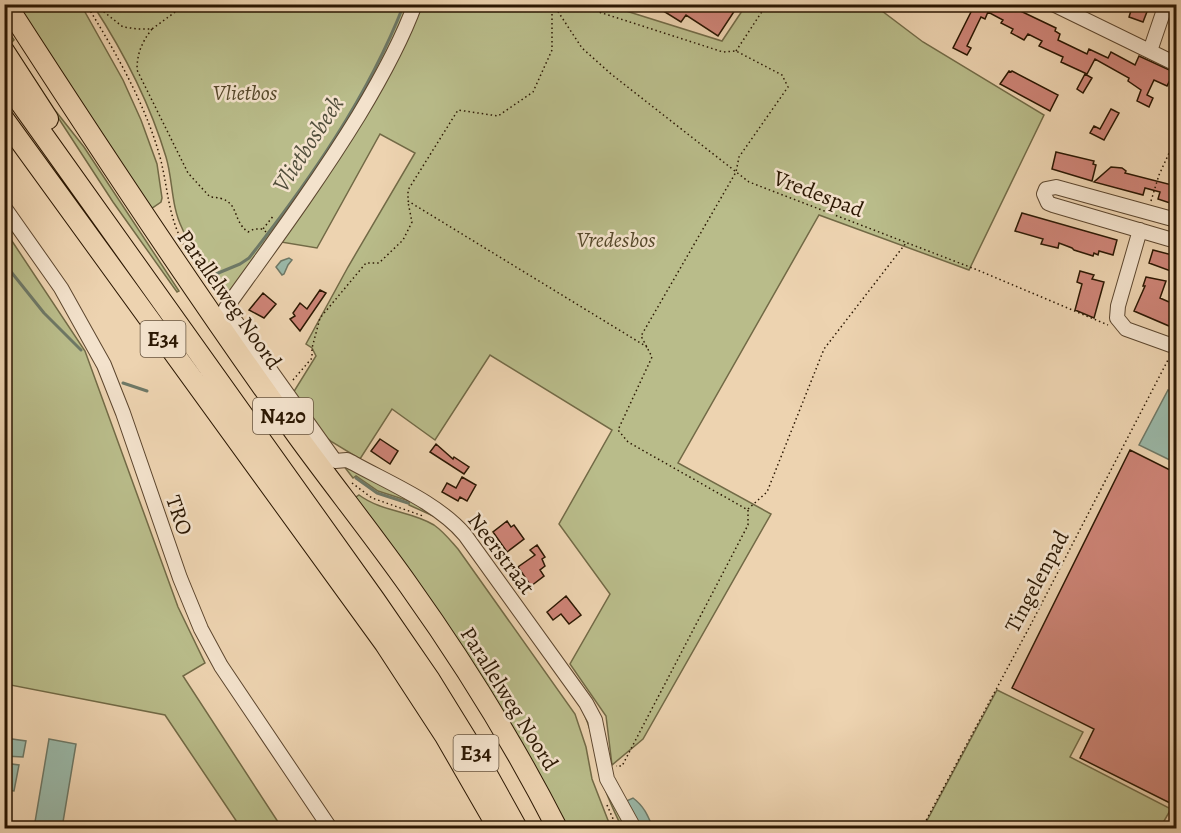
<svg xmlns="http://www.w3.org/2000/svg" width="1181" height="833" viewBox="0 0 1181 833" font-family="Alegreya,serif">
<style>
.green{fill:#b9bc8a;stroke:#726a46;stroke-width:1.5}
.water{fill:#9ab8a8;stroke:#6e7866;stroke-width:1.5}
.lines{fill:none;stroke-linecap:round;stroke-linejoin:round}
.stream{stroke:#6e7866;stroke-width:3}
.building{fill:#ce8477;stroke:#2b1702;stroke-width:1.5}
.minor-casing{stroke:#5c462e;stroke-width:16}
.highway-casing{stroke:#2b1702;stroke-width:22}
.path{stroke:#2b1702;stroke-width:1.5;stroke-dasharray:1.5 3;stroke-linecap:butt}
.minor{stroke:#f3e2cc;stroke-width:14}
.highway{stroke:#edd3b0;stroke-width:20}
.labels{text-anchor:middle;stroke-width:5;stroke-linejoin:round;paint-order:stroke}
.shield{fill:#f3e2cc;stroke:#67543f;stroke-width:1.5}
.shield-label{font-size:21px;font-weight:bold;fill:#2b1702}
.park-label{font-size:22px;font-style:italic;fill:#56492b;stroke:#f3e2cc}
.street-label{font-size:22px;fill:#2b1702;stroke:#f3e2cc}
.water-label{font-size:24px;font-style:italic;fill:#524f3c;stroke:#f3e2cc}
</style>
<rect width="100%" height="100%" fill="#edd3b0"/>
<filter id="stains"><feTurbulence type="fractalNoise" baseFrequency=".00333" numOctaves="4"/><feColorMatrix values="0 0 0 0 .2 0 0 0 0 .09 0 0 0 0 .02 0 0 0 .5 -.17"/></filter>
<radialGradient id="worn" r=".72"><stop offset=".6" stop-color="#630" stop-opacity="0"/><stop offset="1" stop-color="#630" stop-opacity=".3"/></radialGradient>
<path class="green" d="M11 5H81L123 80 141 120 157 164 162 198 161 202 151 209 219 310 353 499 359 495C382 512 411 511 434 525 444 532 450 540 458 549L575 714 586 747 592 779 611 828H566L328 471Z
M93 5H410L402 27 332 151 226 297C211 275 192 253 182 228 171 206 173 180 166 157 150 104 123 51 93 5Z
M420 5H607L722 41 746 5H874L923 42 1044 115 969 270 819 215 678 463 771 514 643 739 612 765 606 716 570 664 610 594 559 524 612 430 490 355 435 440 392 409 360 459 332 442 321 433 293 393 316 356 312 348 306 344 348 267 415 153 380 134 317 248 281 242Z
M4 25 14 40 11 43 54 109 84 147 179 291 177 292 113 202 5 36Z
M4 229 85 351 178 607 205 663 183 676 282 828H241L165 715 5 684Z
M343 465H350L452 524 582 703 630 828H622C615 813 607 797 602 780 595 754 593 728 579 704L457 534 440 519 409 505V501L378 491 356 476 353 478Z
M997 690 1083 732 1070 757 1171 809 1160 828H923Z"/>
<path class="water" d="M289 258 292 260 288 265 284 274 282 275 276 267 281 261Z
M1168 390 1176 394V463L1139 445Z
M5 738 26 741 23 757 5 756Z
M49 739 76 744 62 828H34Z
M4 763 19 765 14 791 5 790Z
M633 798C644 806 648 816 653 828H639L624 802Z"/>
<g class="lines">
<path class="stream" d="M4 263 44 313 81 350
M211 276 240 264 249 258C310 180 368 97 404 4
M123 383 147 391
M356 478 377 493 408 503"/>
</g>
<path class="building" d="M652 4H739L718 36 686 15 681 22Z
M971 4H1006L1056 28 1055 31 1060 34 1058 40 1087 54 1089 49 1108 58 1111 52 1135 65 1139 56 1176 73V79L1174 84 1169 82 1167 86 1154 80 1147 95 1153 98 1149 107 1137 101 1141 90 1128 81 1129 78 1095 59 1087 74 1061 62 1063 57 1039 46 1042 41 1028 34 1024 40 1011 33 1013 29 1001 23 1003 20 988 12 985 19 981 17 967 46 971 48 967 55 953 48 974 6Z
M1133 4H1150L1143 22 1129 17Z
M1009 71 1011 72 1012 71 1058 95 1050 111 1000 84Z
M1085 74 1092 78 1083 93 1077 89Z
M1111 109 1119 113 1104 140 1090 133 1094 126 1100 129Z
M1056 152 1094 161 1093 164 1096 165 1092 181 1052 169Z
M1111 167 1122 168 1126 171 1125 173 1176 186V205L1158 199 1160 192 1145 188 1143 195 1094 182Z
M1022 213 1117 240 1113 255 1099 251 1098 255 1094 253 1093 256 1074 250 1072 248 1059 243 1058 248 1041 244 1043 239 1015 231Z
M1153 250 1176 256 1174 264H1176V273L1149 263Z
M1080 271 1094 275 1092 279 1104 282 1094 318 1075 310 1082 284 1077 282Z
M1146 277 1166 281 1160 298 1176 305V329L1134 311 1145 286H1143Z
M320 290 326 293 300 331 290 319 295 316 293 313 300 303 307 309Z
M263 293 276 304 264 318 249 310Z
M380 439 398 451 390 464 371 451Z
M436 444 453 459 454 457 469 467 464 474 430 452Z
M1130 450 1176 473V806L1080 758 1094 729 1012 688Z
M462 477 476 485 467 501 460 497 458 501 442 492 447 483 456 488Z
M507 521 511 527 514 525 524 539 507 552 493 532Z
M537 545 545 557 542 559 545 566 540 570 544 576 531 586 518 567 535 555 530 550Z
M566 596 581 615 569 624 561 614 553 620 547 612Z"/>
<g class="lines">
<g class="minor-casing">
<path id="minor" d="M415 4C401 43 380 80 359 115 318 182 272 244 226 308L335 461 347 460 353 463C389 483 438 503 465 535L586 703 595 720 607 779 634 828
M1053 4 1176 64
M1150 51 1166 4
M4 207 61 288 104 365 123 413 180 578 201 629 221 666 330 828
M1176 220 1056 187 1046 189 1044 194 1048 203 1053 205 1176 241
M1140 230 1118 306 1117 318 1126 329 1176 347"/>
</g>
<g class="highway-casing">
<path id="highway" d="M6 4C100 150 195 294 296 434 333 485 373 535 409 586 464 663 514 744 557 828
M4 51 48 119
M4 80 375 600 430 680 477 756 517 828
M4 119 385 644 445 736 498 828"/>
</g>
<path class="path" d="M86 4C115 51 145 103 160 157 169 192 167 215 186 249
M99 4 104 12 123 27 138 29H152L186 4
M553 4 582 48 611 74 749 182 975 269 1108 325
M574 4 723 52 736 51 782 75 788 87 739 157 736 172 641 336 652 357 618 430 628 442 748 510V525L622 766H616
M552 5V50L533 92 498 116 458 110 408 190V201L647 347
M152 29C142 42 137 53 137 70L188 173 210 197C242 198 230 219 248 232L254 229H263
M736 51 767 4
M1151 201 1159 175 1176 138
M266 232 263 229 274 215
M293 380 312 358V348L320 318 366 263H379L403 240 412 222 408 202
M352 483 372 498 423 516
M748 509 767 492 824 349 906 243
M607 805 617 828
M745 828 746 823
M922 828 1030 626 1169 358"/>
<use href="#minor" class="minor"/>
<use href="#highway" class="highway"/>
</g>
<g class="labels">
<g class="shield">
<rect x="140.5" y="321" width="45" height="36" rx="4.5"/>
<rect x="253" y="398" width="60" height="36" rx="4.5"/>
<rect x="453.5" y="735" width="45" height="36" rx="4.5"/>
</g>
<g class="shield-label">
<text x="163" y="346">E34</text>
<text x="283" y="423">N420</text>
<text x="476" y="760">E34</text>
</g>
<g class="park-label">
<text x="245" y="100">Vlietbos</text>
<text x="616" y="247">Vredesbos</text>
</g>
<g class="street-label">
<text transform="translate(819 193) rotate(21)" y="8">Vredespad</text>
<text transform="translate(230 299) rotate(55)" y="8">Parallelweg Noord</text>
<text transform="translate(180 515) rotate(71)" y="8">TRO</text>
<text transform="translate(502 553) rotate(53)" y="8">Neerstraat</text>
<text transform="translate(1036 581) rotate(-62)" y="8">Tingelenpad</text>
<text transform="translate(510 698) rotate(58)" y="8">Parallelweg Noord</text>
</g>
<g class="water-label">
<text transform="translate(308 144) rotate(-57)" y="8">Vlietbosbeek</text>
</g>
</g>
<rect width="1181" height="833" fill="none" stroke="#edd3b0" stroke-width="24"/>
<rect x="6" y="6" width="1169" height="821" fill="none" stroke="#2b1702" stroke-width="3"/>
<rect x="12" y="12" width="1157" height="809" fill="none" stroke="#2b1702" stroke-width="1.5"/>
<rect width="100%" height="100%" filter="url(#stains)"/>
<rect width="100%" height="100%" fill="url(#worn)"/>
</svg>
